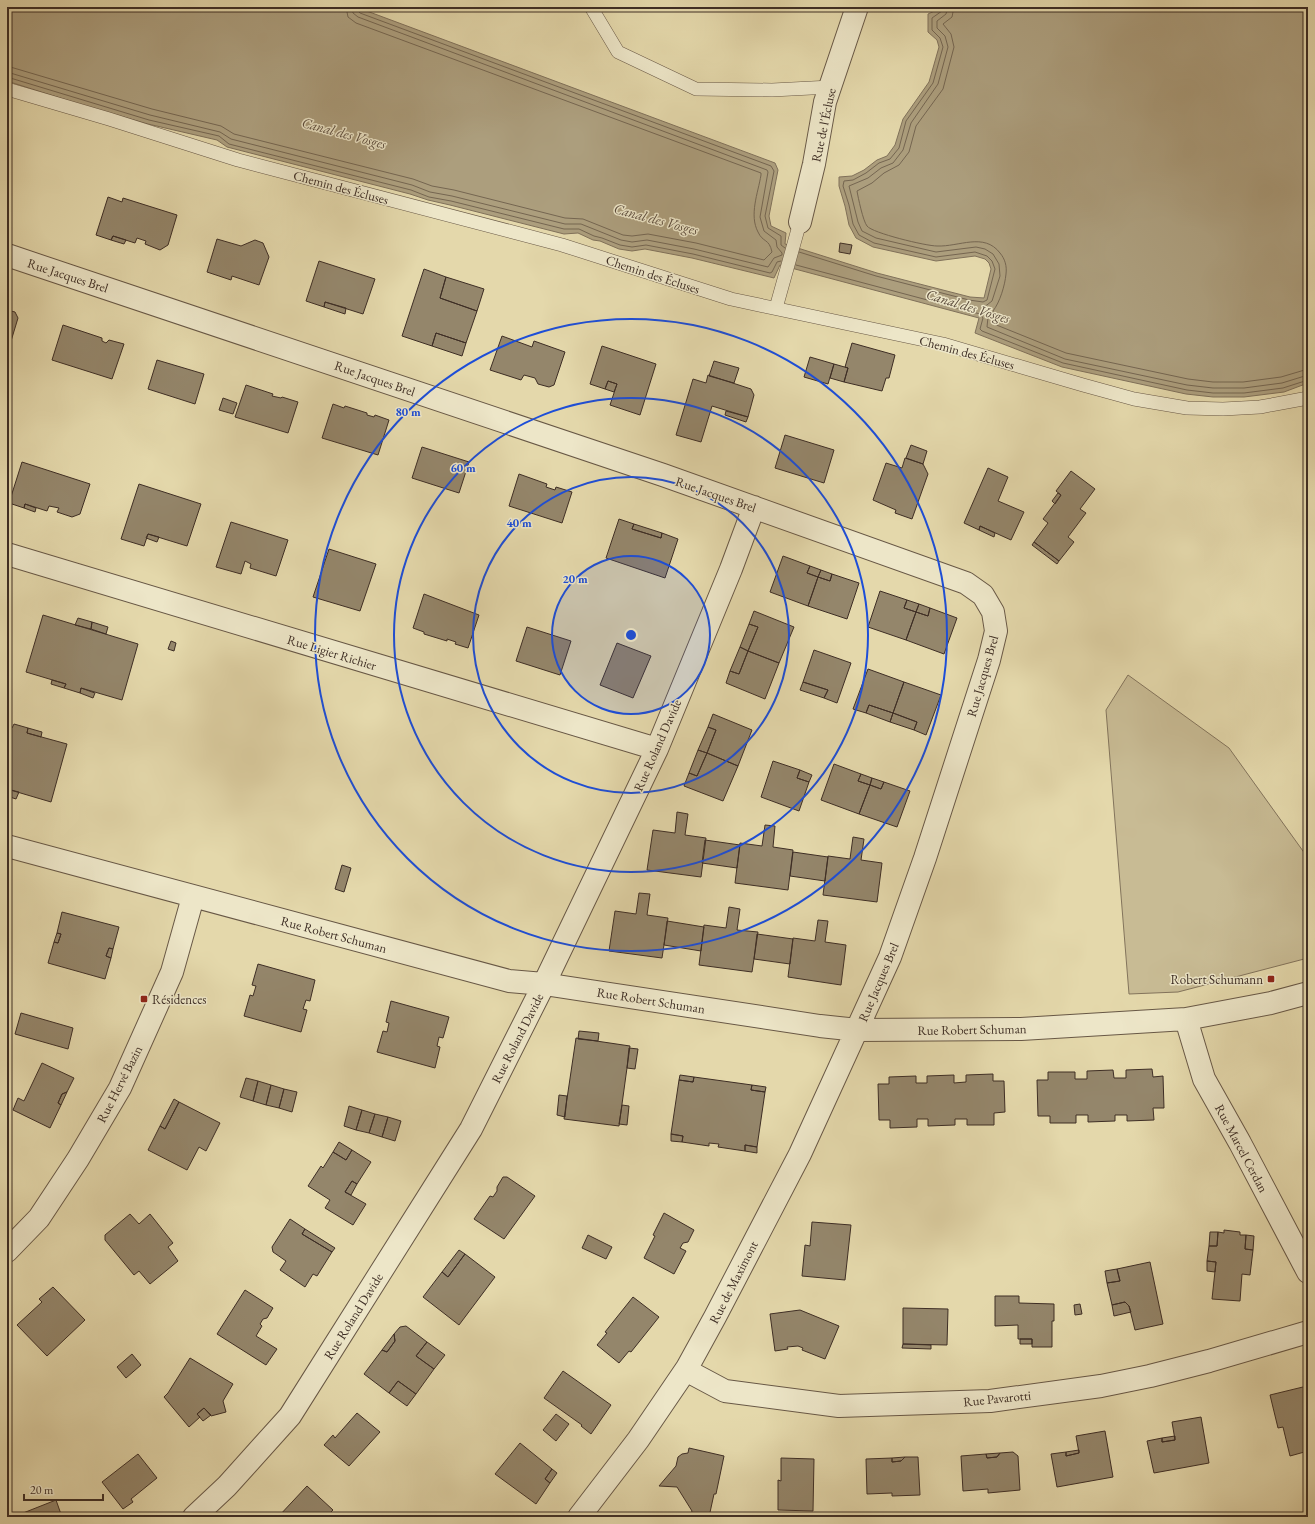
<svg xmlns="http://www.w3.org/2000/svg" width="1315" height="1524" viewBox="0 0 1315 1524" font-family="'EB Garamond',serif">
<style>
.green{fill:#c8bb94;stroke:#83745c}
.water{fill:#ac9e7d;stroke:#80715a}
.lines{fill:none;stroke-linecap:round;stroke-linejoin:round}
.shore{stroke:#756651;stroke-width:1}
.building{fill:#94866b;stroke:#3e2e25}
.service-casing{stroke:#685846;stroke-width:14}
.minor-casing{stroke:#685846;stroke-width:24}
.service{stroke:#ede6c8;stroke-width:13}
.minor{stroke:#ede6c8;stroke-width:22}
.ring{fill:none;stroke:#1d4ed8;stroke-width:2}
.poi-dot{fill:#8f2418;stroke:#ede6c8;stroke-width:1.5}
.labels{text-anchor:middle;stroke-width:3;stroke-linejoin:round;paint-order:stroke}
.street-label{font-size:13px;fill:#3e2e25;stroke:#ede6c8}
.poi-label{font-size:13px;fill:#3e2e25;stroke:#ede6c8;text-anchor:end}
.water-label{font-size:14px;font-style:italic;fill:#5a4a3b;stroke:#ede6c8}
.centre{fill:#1d4ed8;stroke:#ede6c8;stroke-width:2}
.ring-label{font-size:12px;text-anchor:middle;font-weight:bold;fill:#1d4ed8;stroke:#ede6c8;stroke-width:3;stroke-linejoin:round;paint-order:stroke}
</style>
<rect width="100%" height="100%" fill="#e4d8ab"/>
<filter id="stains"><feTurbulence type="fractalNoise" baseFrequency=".005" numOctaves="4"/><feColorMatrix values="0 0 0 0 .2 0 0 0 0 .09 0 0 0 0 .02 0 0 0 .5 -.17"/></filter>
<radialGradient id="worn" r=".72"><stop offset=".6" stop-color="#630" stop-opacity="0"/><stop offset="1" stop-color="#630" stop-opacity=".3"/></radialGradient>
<path class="green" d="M1128 675 1229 748 1308 858V958L1178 992 1129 994 1106 710Z"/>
<path class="water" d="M7 7H356L775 163 778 170 769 216 771 226 786 233 785 244 877 273 970 297 984 298 991 269 989 263 985 259 975 256 936 261 873 247 856 238 849 225 845 206 839 186V177L852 176 864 170 877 160 887 156 895 145 903 119 929 82 939 47 937 40 928 32V14L943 7H1305L1308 8V383L1284 392 1244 397H1213L1186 394 1062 367 975 333 979 318 780 265 774 278 692 258 645 249 632 251 619 249 600 241 593 240 578 233 564 234 450 205 428 200 410 194 227 147 217 140 148 124 85 106 7 81Z"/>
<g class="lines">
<path class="shore" d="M357 7V10L360 13 771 166 774 171 765 216 768 228 781 236V245L785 248
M948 7 946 14 937 21V28L945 36 948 47 938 84 911 123 903 150 893 163 881 168 868 178 849 186 858 222 862 231 876 238 936 252 976 247 985 249 993 254 999 264 1000 276 992 301 983 308 988 317 987 327 1065 359 1187 385 1213 388H1244L1282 383 1308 375
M954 7 952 17 943 24 951 34 954 47 943 89 916 126 909 152 899 165 884 173 872 183 857 191C858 197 863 221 867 226 872 233 926 246 937 246 959 247 984 232 1000 253 1005 259 1007 266 1006 274 1005 285 1000 302 993 311L994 324 1066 353 1188 379 1213 382H1243L1281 377 1308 369
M7 66 152 109 221 126 234 134 413 179 432 186 454 190 565 218 583 219 623 235 632 236 648 234 696 243 764 260 772 252C769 238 763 243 758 232 749 215 758 193 761 175V173L356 23 348 17 346 7
M7 72 150 115 220 132 231 139 412 185 430 192 452 196 565 224H581L621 240 632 242 647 240 694 249 768 267 774 258 782 255V253L777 247 776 240 764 231 760 217 768 172 767 170 358 17 353 13 352 7
M7 77 149 120 219 136 229 144 411 190 429 197 451 201 564 229H579L594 236 602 238 620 245 632 247 646 245 693 254 770 273 772 272 777 262 781 261
M799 252 876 276 969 300 983 302 987 300 995 269 992 261 987 256 975 252 936 257 874 243 859 235 853 224 849 205 843 186 844 181 853 180 866 173 879 163 890 159 899 148 906 121 933 83 943 47 940 38 932 30V18L942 11 943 7
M796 265 980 314 983 318 980 329 982 331 1063 363 1187 390 1213 393H1244L1283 388 1308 380"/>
</g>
<path class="building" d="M108 197 122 202 123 198 177 215 168 245 160 250 145 244 146 241 137 238 135 243 113 236 111 240 96 235Z
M113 236 126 240 124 244 111 240Z
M217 239 241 246 255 240 263 243 269 257 259 285 232 276 231 280 207 272Z
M840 243 852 245 850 254 839 252Z
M319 261 375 279 363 314 325 302 324 307 306 301Z
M424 269 446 277 440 298 477 311 466 343 436 333 432 346 402 336Z
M446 277 484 289 477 311 440 298Z
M325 302 346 308 345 314 324 307Z
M7 310 15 312 18 318 8 351Z
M63 325 102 338V341L106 343 109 340 124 344 112 379 52 360Z
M436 333 466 343 462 356 432 346Z
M502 336 532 347 534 341 565 352 554 385 549 387 538 384 535 378 524 375 521 380 490 370Z
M852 343 895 355 889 378H886L882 391 844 382 848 368 845 367Z
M602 346 656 364 640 415 610 405 617 384 608 381 605 389 590 384Z
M810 357 834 364 828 384 804 377Z
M157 360 204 374 195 404 148 389Z
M714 361 739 368 734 383 709 376Z
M834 364 848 368 844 382 830 378Z
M708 375 751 389 754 395 748 417 712 406 701 442 676 435 693 379 706 383Z
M608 381 617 384 614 392 605 389Z
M246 385 273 394 272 396 281 398 282 397 298 402 288 433 235 417Z
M223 398 237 403 233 414 219 410Z
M333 404 344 408 345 406 367 413V415L374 417 375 415 389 420 378 455 322 438Z
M726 411 748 417 746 422 725 415Z
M785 435 834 450 824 483 775 468Z
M911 445 927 451 923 464 906 458Z
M422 447 469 462 459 493 412 478Z
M905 458 923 464 928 474 912 519 895 513 896 510 873 500 886 463 902 468Z
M22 462 90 484 80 514 72 517 57 512 59 508 49 506 47 511 25 504 24 508 9 503Z
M988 468 1008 477 998 501 1024 512 1011 540 980 526 979 530 964 523Z
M1071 471 1095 489 1080 509 1086 513 1068 537 1074 542 1059 561 1034 542 1048 523 1043 519 1061 495 1056 491Z
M519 474 547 484 546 487 555 490 556 487 572 492 562 523 509 506Z
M139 484 201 504 187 546 148 534 144 546 121 539Z
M1058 493 1061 495 1055 504 1052 501Z
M25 504 36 508 35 512 24 508Z
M619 519 634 524 632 529 661 538 662 533 678 539 665 578 606 558Z
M231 522 288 540 276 576 250 568 251 564 245 561 241 574 216 567Z
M634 524 662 533 661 538 632 529Z
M980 526 995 533 994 537 979 530Z
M148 534 159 537 157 542 146 538Z
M1034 542 1059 561 1057 564 1032 545Z
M329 549 376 564 360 611 313 597Z
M783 556 810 566 807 573 818 577 808 606 770 592Z
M810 566 821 570 818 577 807 573Z
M821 570 832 574 830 581 818 577Z
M832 574 859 583 847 619 808 606 818 577 830 581Z
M880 591 907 600 904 608 916 612 906 640 868 627Z
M424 594 479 615 468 648 455 644 456 642 447 639V641L424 634V632L413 628Z
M907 600 919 604 916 612 904 608Z
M919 604 930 608 928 616 916 612Z
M930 608 957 618 944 654 906 640 916 612 928 616Z
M754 611 794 627 779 663 748 651 758 627 749 624Z
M43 615 138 644 122 700 81 688 80 693 64 688 66 684 26 672Z
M78 618 92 622 91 629 75 625Z
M92 622 108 627 106 634 91 629Z
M749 624 758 627 748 651 740 647Z
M527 627 571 641 560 675 516 661Z
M171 641 176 643 174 651 168 649Z
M617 643 651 656 633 698 600 685Z
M740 647 748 651 739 674 730 671Z
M814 650 851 663 837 703 824 698 828 690 803 682Z
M748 651 779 663 765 699 726 683 730 671 739 674Z
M868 669 904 682 893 713 869 705 866 713 853 709Z
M52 680 66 684 64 688 51 684Z
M803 682 828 690 824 698 800 690Z
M904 682 941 695 926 735 914 730 917 722 893 713Z
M81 688 95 693 93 698 80 693Z
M869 705 893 713 890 722 866 713Z
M893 713 917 722 914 730 890 722Z
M713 714 752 730 738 766 707 753 716 730 708 727Z
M14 724 28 728 27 733 67 744 51 802 7 789V727L12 728Z
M708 727 716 730 707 753 698 750Z
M28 728 42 732 41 737 27 733Z
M698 750 707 753 697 776 689 773Z
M707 753 738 766 723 801 684 786 689 773 697 776Z
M773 761 800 770 797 778 809 782 799 811 761 797Z
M834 764 861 774 858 781 870 785 859 814 821 800Z
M800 770 812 775 809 782 797 778Z
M861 774 872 778 870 785 858 781Z
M872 778 884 782 881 789 870 785Z
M884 782 910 791 897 827 859 814 870 785 881 789Z
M7 789 19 792 16 799 7 796Z
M677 812 688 814 685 835 706 838 701 877 647 870 653 830 675 833Z
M765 825 775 826 773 847 793 850 788 890 735 883 740 843 762 846Z
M853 837 864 839 861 860 882 863 877 902 823 895 828 856 850 859Z
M705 840 740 845 737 868 702 863Z
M793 852 828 857 825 881 790 876Z
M342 865 351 868 344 892 335 889Z
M639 893 650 894 647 915 668 918 662 958 609 951 615 911 636 914Z
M729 907 740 909 737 930 758 932 752 972 699 965 704 925 726 928Z
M62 912 119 927 113 949 109 948 106 956 111 958 105 979 48 963 54 942 58 943 61 934 57 933Z
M818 920 828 921 825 942 846 945 841 985 788 977 793 938 815 941Z
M667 921 704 927 701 951 664 945Z
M57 933 61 934 58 943 54 942Z
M757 934 793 939 790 964 754 959Z
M109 948 113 949 111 958 106 956Z
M258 964 315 980 310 1001 306 1000 303 1009 307 1010 301 1032 244 1016 250 995 253 996 256 986 252 985Z
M391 1001 449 1017 443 1038 439 1037 437 1046 440 1047 435 1068 377 1052 383 1031 387 1032 389 1023 386 1022Z
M21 1013 73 1028 68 1049 15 1034Z
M579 1031 599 1033 598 1041 578 1039Z
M576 1038 630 1046 619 1126 564 1119Z
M629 1048 638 1049 635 1069 627 1068Z
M42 1063 74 1078 67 1092 62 1094 58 1103 61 1105 50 1128 13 1110 18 1098 24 1101Z
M1152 1069 1153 1077 1163 1076 1164 1108H1153L1154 1120 1127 1121V1115H1115V1121L1088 1122V1115H1076V1123H1050V1116H1038L1037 1080H1048V1072H1075V1079H1087V1071L1113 1070 1114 1078H1126V1070Z
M993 1074V1081H1004L1005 1112 994 1113V1125H967V1119H955V1125L928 1126V1119H917V1127L890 1128V1120H879L878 1084H889V1077L916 1076V1083H927V1076L954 1075V1083L966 1082V1075Z
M680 1075 694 1077 693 1082 679 1080Z
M694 1077 752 1085 751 1090 765 1092 757 1147 745 1145V1151L718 1147 719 1144 709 1143V1146L682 1142 683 1136 671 1134 679 1080 693 1082Z
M246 1078 258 1081 253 1101 240 1097Z
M258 1081 271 1085 266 1105 253 1101Z
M271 1085 284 1089 279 1108 266 1105Z
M752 1085 766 1087 765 1092 751 1090Z
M284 1089 297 1092 292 1112 279 1108Z
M67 1092 61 1105 58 1103 62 1094Z
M559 1095 567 1096 565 1117 557 1115Z
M174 1099 179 1102 165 1129 160 1126Z
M179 1102 220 1123 206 1151 199 1147 187 1170 148 1150 160 1126 165 1129Z
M622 1105 629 1106 627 1125 619 1124Z
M349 1106 362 1110 356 1130 344 1126Z
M362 1110 375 1114 369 1133 356 1130Z
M375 1114 388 1117 382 1137 369 1133Z
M388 1117 401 1121 395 1141 382 1137Z
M671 1134 683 1136 682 1142 671 1141Z
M339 1142 352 1150 346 1160 333 1152Z
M745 1145 757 1147V1153L745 1151Z
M352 1150 371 1162 357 1184 352 1181 345 1192 366 1204 353 1225 325 1208 330 1200 308 1186 321 1166 323 1168 333 1152 346 1160Z
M503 1177H507L535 1196 504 1239 474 1219 490 1196 493 1197 497 1191V1187Z
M352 1181 357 1184 351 1195 345 1192Z
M664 1213 694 1230 688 1242 683 1243 680 1248 686 1251 674 1274 644 1258 655 1236 653 1235Z
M130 1214 139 1224 150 1214 173 1243 168 1247 178 1261 150 1284 139 1271 134 1275 105 1240V1235Z
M290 1219 305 1229 302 1234 332 1252 317 1276 313 1274 305 1287 280 1270 286 1261 273 1252 272 1247Z
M812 1222 851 1225 845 1280 802 1276 805 1245 810 1246Z
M305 1229 335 1248 332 1252 302 1234Z
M1224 1230 1240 1232V1235H1246L1245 1249 1253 1250 1250 1275 1242 1274 1240 1301 1212 1299 1216 1262 1207 1261 1209 1246H1217L1218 1232 1224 1233Z
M1210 1232H1218L1217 1246H1209Z
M588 1235 612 1247 606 1259 582 1248Z
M1246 1235 1254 1236 1253 1250 1245 1249Z
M459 1250 465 1254 448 1277 442 1272Z
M465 1254 495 1277 459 1325 423 1297 442 1272 448 1277Z
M1207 1261 1216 1262 1215 1272 1207 1271Z
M1150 1262 1163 1324 1135 1330 1129 1306 1125 1302 1112 1305 1107 1283 1120 1281 1117 1269Z
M1117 1269 1120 1281 1107 1283 1105 1271Z
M53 1287 85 1320 47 1356 17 1325 42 1302 39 1299Z
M245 1290 273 1308 267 1318 263 1319 260 1324 262 1326 256 1336 277 1349 266 1365 217 1334Z
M995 1296H1019V1303L1054 1304V1321H1052V1347H1032V1339H1018V1325L995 1326Z
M633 1297 659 1317 631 1352 629 1351 619 1363 597 1345 607 1333 605 1332Z
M1125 1302 1129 1306 1131 1312 1114 1316 1112 1305Z
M1080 1304 1082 1314 1075 1315 1074 1305Z
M903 1308 948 1309 947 1345 903 1344Z
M800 1310 839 1326 825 1359 802 1350 803 1348 798 1346 787 1347 788 1349 775 1351 770 1314Z
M406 1326 427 1342 416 1356 434 1369 416 1394 398 1381 389 1393 364 1374 382 1350 387 1352 395 1341 394 1334 400 1327Z
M394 1334 395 1341 387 1352 382 1350Z
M1020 1339H1032V1344H1020Z
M427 1342 445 1355 434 1369 416 1356Z
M903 1344 931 1345V1349L902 1348Z
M132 1354 141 1365 126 1378 117 1367Z
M190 1358 233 1384 223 1401 226 1412 211 1416 204 1408 197 1414 200 1417 189 1427 164 1397 168 1393Z
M563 1371 611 1405 591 1434 581 1426 582 1425 544 1398Z
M398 1381 416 1394 407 1406 389 1393Z
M1307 1386 1308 1451 1290 1456 1283 1427 1278 1428 1270 1395Z
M204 1408 211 1415 203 1421 197 1414Z
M357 1413 380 1432 349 1466 324 1445 333 1435 335 1438Z
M556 1414 569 1424 556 1441 543 1430Z
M1201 1417 1209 1463 1154 1473 1147 1441 1162 1438V1442L1175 1440 1172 1422Z
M1105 1431 1113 1477 1057 1487 1051 1454 1066 1452V1456L1079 1453 1076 1436Z
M1175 1436V1440L1162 1442V1438Z
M520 1443 552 1469 545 1479 550 1483 536 1504 495 1474Z
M689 1448 724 1456 716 1494H714L709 1517H690L692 1511 677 1487 659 1486 676 1466 678 1457 682 1454 688 1453Z
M1079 1450V1453L1066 1456V1452Z
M1013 1452 1018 1456 1020 1490 988 1493V1489L963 1491 961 1456 986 1454 987 1458 997 1457 1000 1453Z
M1000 1453 997 1457 987 1458 986 1454Z
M138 1454 157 1478 131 1499 133 1502 123 1509 102 1482Z
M905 1457H918L920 1495 892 1496V1493L867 1494 866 1459 892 1458V1462L901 1461Z
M905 1457 901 1461 892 1462V1458Z
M781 1458 814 1459 813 1511 778 1510V1480L781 1481Z
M552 1469 557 1473 550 1483 545 1479Z
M307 1486 333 1510 326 1517H278Z
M56 1500 62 1517H13Z"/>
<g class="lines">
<g class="service-casing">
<path id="service" d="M591 7 618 52 696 89 772 90 831 87
M7 89 109 119 238 160 562 245 731 299 943 344 1083 385 1134 399 1187 408 1223 409 1260 407 1308 398
M776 308 800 222"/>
</g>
<g class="minor-casing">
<path id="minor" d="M800 222 814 164 825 102 857 7
M7 255 663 475 966 583 983 595 993 612 996 631 989 660 925 858 890 957 800 1154 715 1317 687 1368 638 1440 579 1517
M7 554 657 749
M7 846 509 981 544 984 820 1026 858 1030 1021 1029 1186 1019 1271 1003 1308 993
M1186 1019 1204 1079 1240 1143 1308 1272
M7 1251 39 1218 78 1159 120 1088 172 972 193 897
M687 1368 695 1375 725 1391 839 1406 990 1401 1101 1386 1150 1376 1209 1361 1308 1332
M194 1517 227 1486 290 1416 471 1129 544 984 657 749 731 569 754 507"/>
</g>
<use href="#service" class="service"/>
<use href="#minor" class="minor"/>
</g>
<circle cx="631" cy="635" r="79" fill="#1d4ed8" fill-opacity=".12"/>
<g class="ring">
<circle cx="631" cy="635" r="79"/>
<circle cx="631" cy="635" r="158"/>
<circle cx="631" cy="635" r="237"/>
<circle cx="631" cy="635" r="316"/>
</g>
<g class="poi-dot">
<rect x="1267" y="975" width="8" height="8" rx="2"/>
<rect x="140" y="995" width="8" height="8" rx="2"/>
</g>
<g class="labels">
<g class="street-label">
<text transform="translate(823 125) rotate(-78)" y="5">Rue de l'Écluse</text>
<text transform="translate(341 187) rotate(15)" y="5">Chemin des Écluses</text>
<text transform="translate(653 274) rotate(18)" y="5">Chemin des Écluses</text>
<text transform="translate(68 275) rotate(18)" y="5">Rue Jacques Brel</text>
<text transform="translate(967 352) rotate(15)" y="5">Chemin des Écluses</text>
<text transform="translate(375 378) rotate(19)" y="5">Rue Jacques Brel</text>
<text transform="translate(716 494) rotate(19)" y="5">Rue Jacques Brel</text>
<text transform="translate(332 652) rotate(17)" y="5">Rue Ligier Richier</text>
<text transform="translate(982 676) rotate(-74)" y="5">Rue Jacques Brel</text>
<text transform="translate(657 745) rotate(-66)" y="5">Rue Roland Davide</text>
<text transform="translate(334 934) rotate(15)" y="5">Rue Robert Schuman</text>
<text transform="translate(878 982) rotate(-67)" y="5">Rue Jacques Brel</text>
<text transform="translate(651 1000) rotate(9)" y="5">Rue Robert Schuman</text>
<text transform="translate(972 1029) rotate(-1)" y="5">Rue Robert Schuman</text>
<text transform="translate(517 1038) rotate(-63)" y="5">Rue Roland Davide</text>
<text transform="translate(119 1084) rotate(-63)" y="5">Rue Hervé Bazin</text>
<text transform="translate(1242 1148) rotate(62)" y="5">Rue Marcel Cerdan</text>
<text transform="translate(733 1282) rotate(-63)" y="5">Rue de Maximont</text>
<text transform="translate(353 1316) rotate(-58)" y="5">Rue Roland Davide</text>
<text transform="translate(997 1398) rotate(-6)" y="5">Rue Pavarotti</text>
</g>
<g class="poi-label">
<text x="1263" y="984">Robert Schumann</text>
<text x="152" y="1004" text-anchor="start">Résidences</text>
</g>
<g class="water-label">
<text transform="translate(344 133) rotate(15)" y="5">Canal des Vosges</text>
<text transform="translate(656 219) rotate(15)" y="5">Canal des Vosges</text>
<text transform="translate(968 306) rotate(17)" y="5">Canal des Vosges</text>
</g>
</g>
<circle cx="631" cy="635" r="6" class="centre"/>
<g class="ring-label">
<text x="408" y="416">80 m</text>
<text x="463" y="472">60 m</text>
<text x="519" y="527">40 m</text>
<text x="575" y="583">20 m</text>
</g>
<rect width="1315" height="1524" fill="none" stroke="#e4d8ab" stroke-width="24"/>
<rect x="8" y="8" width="1299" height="1508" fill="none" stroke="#3e2e25" stroke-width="2"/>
<rect x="12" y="12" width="1291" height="1500" fill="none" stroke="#3e2e25"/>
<path d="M24 1494v6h79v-6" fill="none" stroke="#3e2e25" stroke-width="2"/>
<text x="30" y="1494" font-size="12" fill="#3e2e25" stroke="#ede6c8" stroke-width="3" paint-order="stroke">20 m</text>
<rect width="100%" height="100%" filter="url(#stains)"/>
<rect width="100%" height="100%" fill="url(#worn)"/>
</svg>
